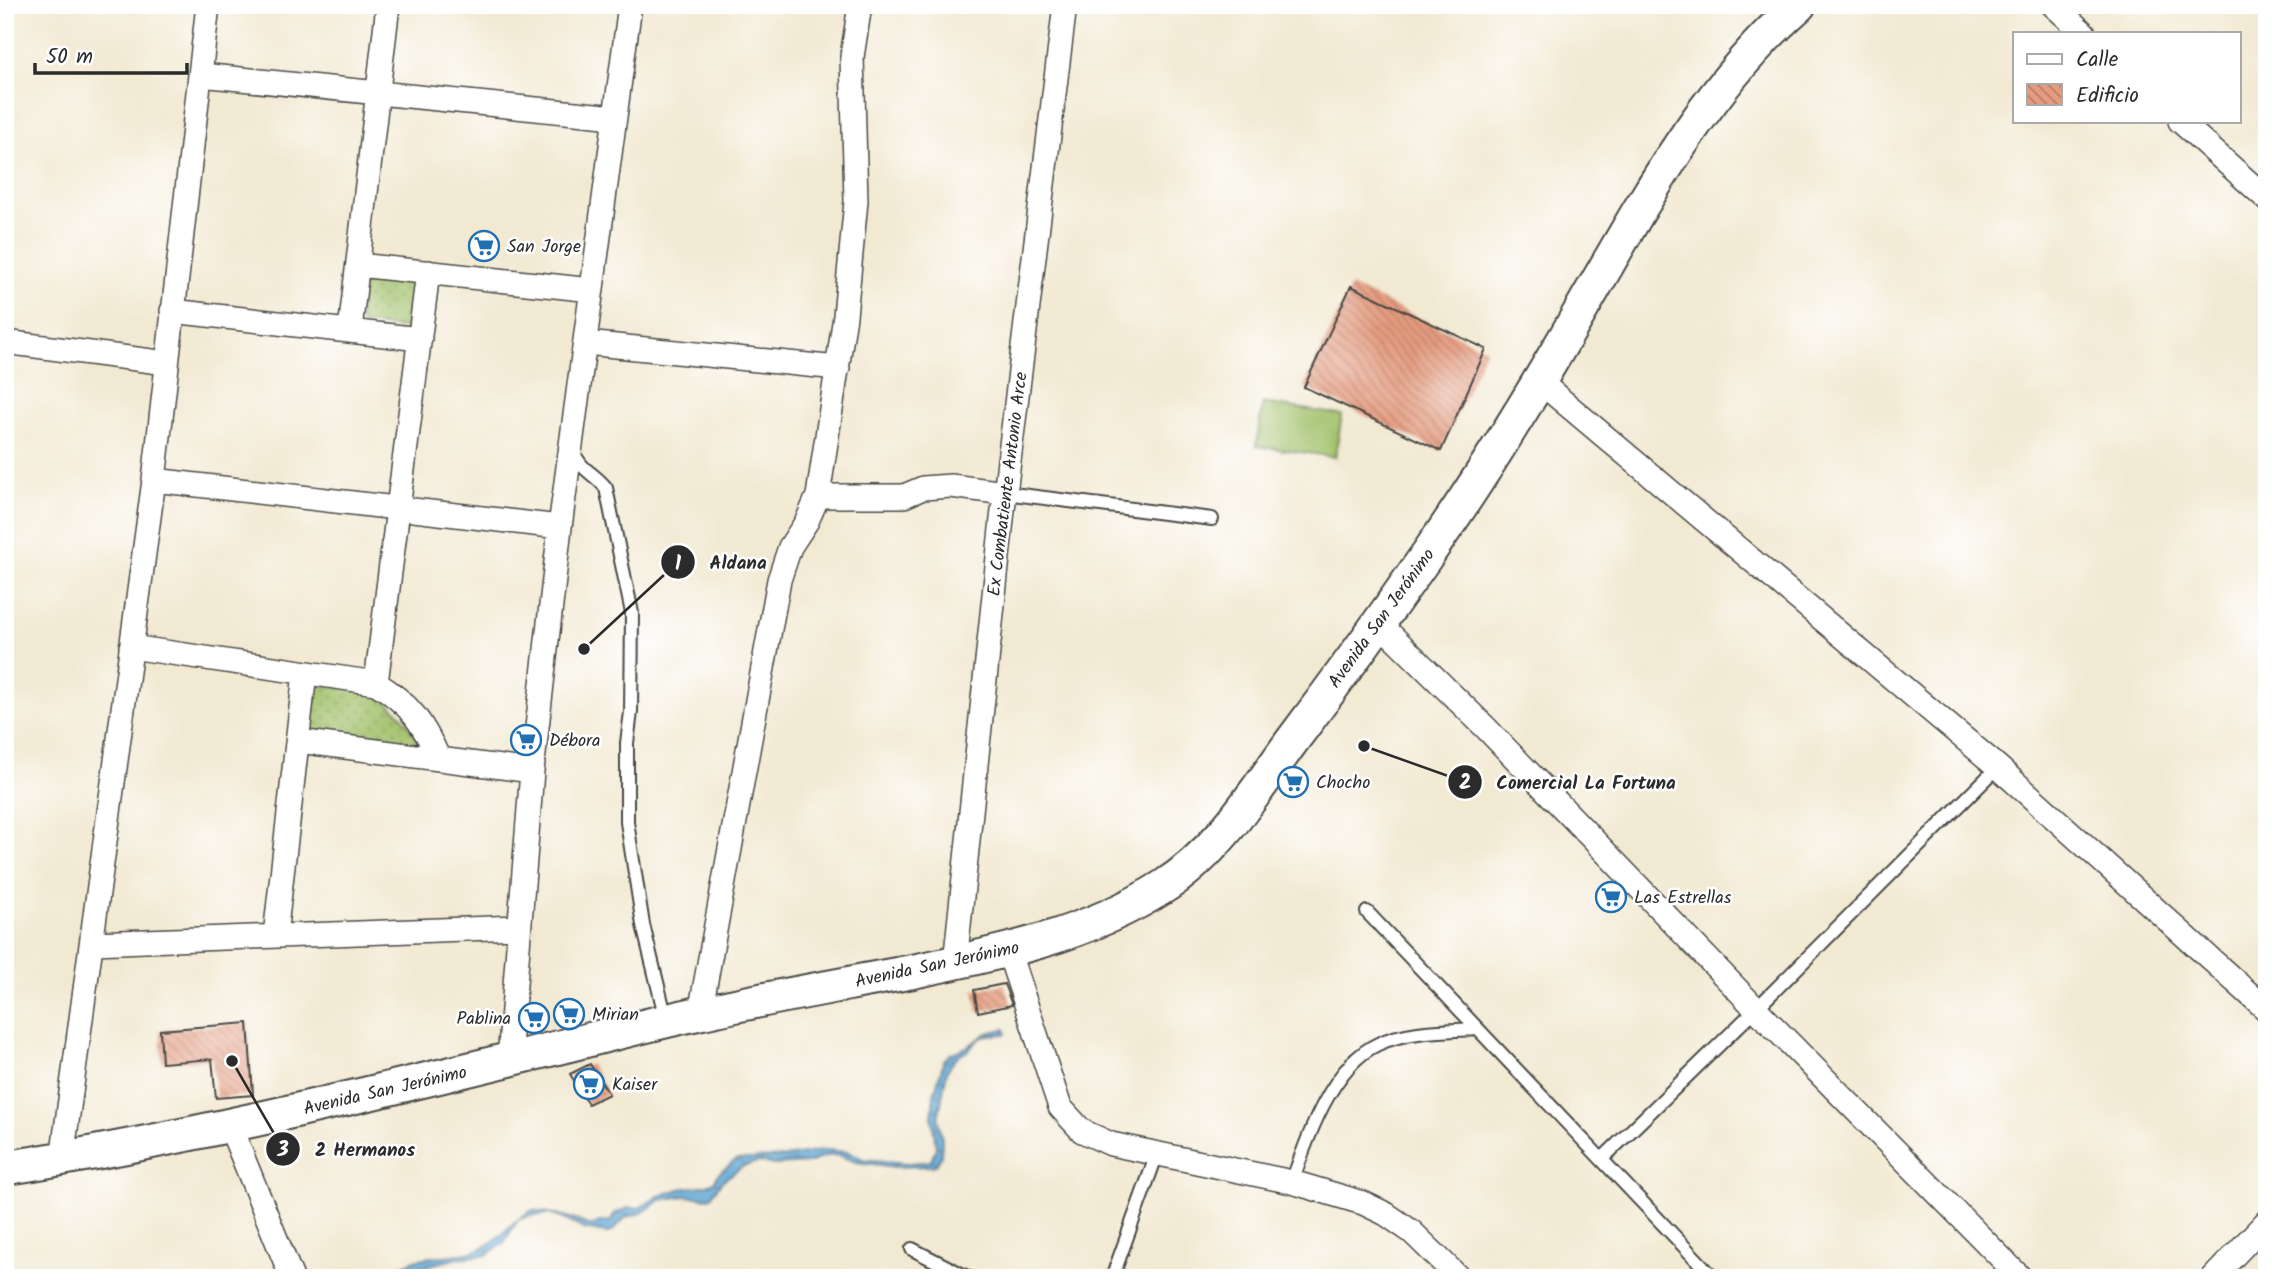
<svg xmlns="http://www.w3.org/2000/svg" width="2272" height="1283" viewBox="0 0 2272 1283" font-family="Kalam,sans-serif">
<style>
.grass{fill:url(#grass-dots);stroke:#66764a;stroke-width:2}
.pitch{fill:#a0c068;stroke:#66764a;stroke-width:2}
.water{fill:url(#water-waves);stroke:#43677e;stroke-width:2}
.building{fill:url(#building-back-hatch)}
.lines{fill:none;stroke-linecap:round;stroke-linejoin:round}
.lane-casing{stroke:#494844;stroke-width:16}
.street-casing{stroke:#494844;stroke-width:26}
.secondary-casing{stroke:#494844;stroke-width:37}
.lane{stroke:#fff;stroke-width:12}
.street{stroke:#fff;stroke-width:23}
.secondary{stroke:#fff;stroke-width:33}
.labels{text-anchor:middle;stroke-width:5;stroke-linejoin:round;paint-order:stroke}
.poi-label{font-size:18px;fill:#2b2b2b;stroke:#fff;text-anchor:start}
.street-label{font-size:18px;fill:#2b2b2b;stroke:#fff}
.leader{fill:none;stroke:#2b2b2b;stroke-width:2.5}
.callout-dot{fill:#2b2b2b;stroke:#fff;stroke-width:2.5}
.mark-label{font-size:21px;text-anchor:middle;font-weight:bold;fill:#fff}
.callout-label{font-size:19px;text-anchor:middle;font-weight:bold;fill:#2b2b2b;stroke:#fff;stroke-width:5;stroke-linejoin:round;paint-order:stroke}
</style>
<defs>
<pattern id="grass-dots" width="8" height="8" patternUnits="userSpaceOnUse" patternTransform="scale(1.75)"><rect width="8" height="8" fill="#a0c068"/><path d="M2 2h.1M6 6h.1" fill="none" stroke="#839c56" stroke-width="1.8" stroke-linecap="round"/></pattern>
<pattern id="water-waves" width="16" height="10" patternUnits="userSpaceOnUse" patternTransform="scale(1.75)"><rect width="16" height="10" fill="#5ba3d1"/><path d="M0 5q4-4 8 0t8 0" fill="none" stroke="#4b85aa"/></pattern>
<pattern id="building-back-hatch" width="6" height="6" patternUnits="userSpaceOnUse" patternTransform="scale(1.75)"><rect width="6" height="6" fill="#e59b7f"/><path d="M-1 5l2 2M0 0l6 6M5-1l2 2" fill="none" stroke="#ba7f68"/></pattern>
</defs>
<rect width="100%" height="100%" fill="#fff"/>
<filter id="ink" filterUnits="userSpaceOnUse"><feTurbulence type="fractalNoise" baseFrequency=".0143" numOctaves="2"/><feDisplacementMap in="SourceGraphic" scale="14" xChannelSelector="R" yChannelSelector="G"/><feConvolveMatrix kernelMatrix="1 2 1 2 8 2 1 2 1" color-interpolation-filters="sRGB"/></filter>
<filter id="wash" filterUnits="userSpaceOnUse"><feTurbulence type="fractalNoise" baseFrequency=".00686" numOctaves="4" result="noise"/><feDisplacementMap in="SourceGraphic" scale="28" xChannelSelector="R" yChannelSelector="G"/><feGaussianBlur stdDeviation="1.57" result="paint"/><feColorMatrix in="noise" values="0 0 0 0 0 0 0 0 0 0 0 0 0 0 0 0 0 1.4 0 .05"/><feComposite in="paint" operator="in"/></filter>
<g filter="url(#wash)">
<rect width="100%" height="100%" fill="#f2e9d2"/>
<path class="grass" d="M364 275 418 279 412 329 363 324 359 319Z
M314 685C330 687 348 686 363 690 390 697 410 723 421 746L310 731Z"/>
<path class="pitch" d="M1263 403 1342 415 1335 457 1256 446Z"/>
<path class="water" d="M1005 1029 1006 1034 989 1035 979 1039 969 1050 957 1057 947 1071 938 1119 942 1139 941 1156 937 1164 933 1166 895 1167 856 1162 838 1155 825 1156 809 1163 774 1165 758 1162 742 1167 722 1181 710 1198 684 1196 660 1200 642 1213 626 1217 612 1232 606 1233 584 1229 562 1218 549 1214 529 1216 518 1220 503 1244 487 1255 460 1258 400 1272 391 1278H381C392 1271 403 1264 415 1260 435 1255 456 1257 475 1251 500 1243 510 1220 533 1210L565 1216 591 1226 600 1222 611 1221 614 1214 627 1208H639L659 1196 679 1189 707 1185 714 1182 718 1174 736 1160 785 1157 827 1150 848 1152 863 1159 909 1163 931 1161 936 1147 932 1118 934 1094 944 1060 950 1054 967 1047 987 1033Z"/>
<g id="blocks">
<path class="building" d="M1351 286 1486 349 1441 451 1304 387Z
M1004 984 1012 1005 978 1012 974 990Z
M248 1023 253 1095 216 1098 212 1059 162 1063 160 1030Z
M590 1064 609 1094 588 1104 570 1074Z"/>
</g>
</g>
<g filter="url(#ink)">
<use href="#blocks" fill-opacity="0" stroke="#494844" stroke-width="2"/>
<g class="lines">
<g class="lane-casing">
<path id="lane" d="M573 450C579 470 595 473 606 488L632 613 631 712 627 743V822L643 925 666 1019
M1005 493 1212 519
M1367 912 1714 1278
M1602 1159 1756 1009 1998 767
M1292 1182C1307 1138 1332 1065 1378 1044 1408 1030 1445 1031 1478 1029
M912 1249 969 1278
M1112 1278 1157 1154"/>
</g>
<g class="street-casing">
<path id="street" d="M2053 5 2084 33
M201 75 615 117
M2180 121 2267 199
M358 265 592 290
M172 311 420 339
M350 330 388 5
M5 342 167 363
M586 343 838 368
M1540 382 1998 767 2267 1010
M154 480 560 527
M818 496H904L923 488 951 486 1005 493
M1379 623 1486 728 1756 1009 2021 1278
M131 647 376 683C410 704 423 723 439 759
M376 683 428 272
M298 741 532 771
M275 936 305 673
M93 943 518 927
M1008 950 1060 1107 1082 1131 1111 1144 1292 1182 1363 1203 1386 1214 1412 1232 1459 1278
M955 963 1003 510 1065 5
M700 1013 779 580 790 547 807 521 818 496 845 316 856 201 852 57 860 5
M509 1060 532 771 560 527 630 5
M230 1126 292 1278
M62 1159 154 480 208 5
M2213 1278 2267 1221"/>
</g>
<g class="secondary-casing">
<path id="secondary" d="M5 1168C176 1141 343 1100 511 1059 574 1044 637 1027 700 1013 771 997 843 985 915 971 1001 953 1088 935 1163 887 1218 852 1254 793 1292 741 1338 680 1383 618 1427 555 1482 477 1532 395 1580 312 1642 205 1705 87 1799 5"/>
</g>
<use href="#lane" class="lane"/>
<use href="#street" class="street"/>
<use href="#secondary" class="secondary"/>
</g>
</g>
<defs>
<g id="supermarket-ring" transform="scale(1.575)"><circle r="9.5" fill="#fff" stroke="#1f6fb2" stroke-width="1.5"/><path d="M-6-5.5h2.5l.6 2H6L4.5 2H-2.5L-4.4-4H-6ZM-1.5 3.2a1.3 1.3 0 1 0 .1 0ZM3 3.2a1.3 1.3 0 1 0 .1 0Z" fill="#1f6fb2"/></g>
</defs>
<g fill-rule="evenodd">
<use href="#supermarket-ring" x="484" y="246"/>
<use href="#supermarket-ring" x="526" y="740"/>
<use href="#supermarket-ring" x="1293" y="782"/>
<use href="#supermarket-ring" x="1611" y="897"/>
<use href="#supermarket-ring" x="569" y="1014"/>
<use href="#supermarket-ring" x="534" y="1018"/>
<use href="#supermarket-ring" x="589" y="1084"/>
</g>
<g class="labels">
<g class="poi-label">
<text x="507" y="252">San Jorge</text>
<text x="549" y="746">Débora</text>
<text x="1316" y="788">Chocho</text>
<text x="1634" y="903">Las Estrellas</text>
<text x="592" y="1020">Mirian</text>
<text x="511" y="1024" text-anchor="end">Pablina</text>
<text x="612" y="1090">Kaiser</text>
</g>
<g class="street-label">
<text transform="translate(1007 484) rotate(-83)" y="6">Ex Combatiente Antonio Arce</text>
<text transform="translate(1381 618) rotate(-54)" y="6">Avenida San Jerónimo</text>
<text transform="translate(937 964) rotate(-12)" y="6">Avenida San Jerónimo</text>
<text transform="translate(385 1090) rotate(-13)" y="6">Avenida San Jerónimo</text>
</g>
</g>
<path class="leader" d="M584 649L678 562M1364 746L1465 782M232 1061L283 1149"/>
<g class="callout-dot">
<circle cx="584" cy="649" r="7"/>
<circle cx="1364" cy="746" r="7"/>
<circle cx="232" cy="1061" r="7"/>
<circle cx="678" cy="562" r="18"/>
<circle cx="1465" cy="782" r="18"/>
<circle cx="283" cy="1149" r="18"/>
</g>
<g class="mark-label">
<text x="678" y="570">1</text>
<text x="1465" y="789">2</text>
<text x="283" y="1156">3</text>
</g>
<g class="callout-label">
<text x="738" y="569">Aldana</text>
<text x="1586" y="789">Comercial La Fortuna</text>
<text x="365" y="1156">2 Hermanos</text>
</g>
<rect width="2272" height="1283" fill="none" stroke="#fff" stroke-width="28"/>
<rect x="2013" y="32" width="228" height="91" fill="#ffffff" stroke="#aaaaaa" stroke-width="2"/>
<rect x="2027" y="54" width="35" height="10" fill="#ffffff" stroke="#aaaaaa" stroke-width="2"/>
<text x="2076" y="66" font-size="21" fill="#2b2b2b">Calle</text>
<rect x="2027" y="84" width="35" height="21" fill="url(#building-back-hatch)" stroke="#aaaaaa" stroke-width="2"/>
<text x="2076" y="102" font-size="21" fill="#2b2b2b">Edificio</text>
<path d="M35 63v10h152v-10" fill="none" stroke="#2b2b2b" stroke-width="3.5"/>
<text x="46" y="63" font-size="21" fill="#2b2b2b" stroke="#ffffff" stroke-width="5" paint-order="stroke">50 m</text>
</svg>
